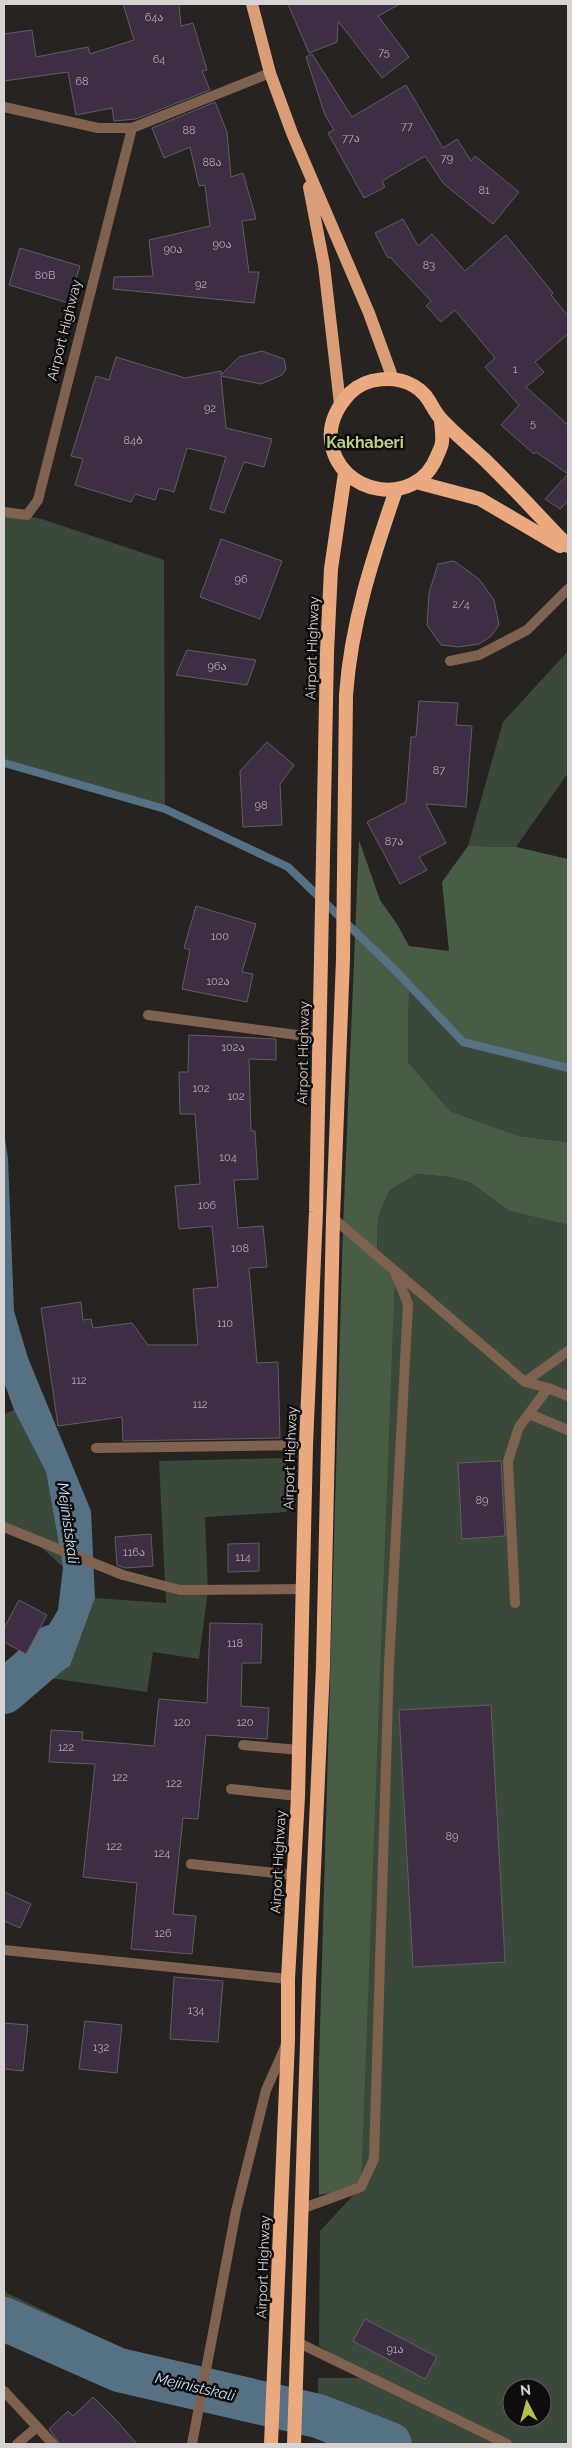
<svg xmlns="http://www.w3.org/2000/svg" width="572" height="2448" viewBox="0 0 572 2448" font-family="Raleway,'Noto Sans Georgian',sans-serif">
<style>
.green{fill:#3b493a;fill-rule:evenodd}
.forest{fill:#485c46}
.water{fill:#567184}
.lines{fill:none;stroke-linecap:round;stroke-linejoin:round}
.stream{stroke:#567184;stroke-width:8}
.river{stroke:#567184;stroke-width:44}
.building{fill:#3d2e44;stroke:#615e62}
.service{stroke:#7e614f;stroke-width:10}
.minor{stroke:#7e614f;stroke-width:10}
.primary{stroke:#d99d78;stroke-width:12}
.trunk{stroke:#eba980;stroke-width:14}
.labels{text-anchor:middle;stroke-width:5;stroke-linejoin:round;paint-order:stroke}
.number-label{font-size:11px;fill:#b0aaaf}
.street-label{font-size:14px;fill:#d7d4d3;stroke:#0e0c0c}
.water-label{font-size:15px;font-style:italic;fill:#c3e1f7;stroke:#0e0c0c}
.quarter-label{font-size:16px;font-weight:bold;fill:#c3cd80;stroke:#0e0c0c}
</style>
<rect width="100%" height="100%" fill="#262321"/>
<path class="green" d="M4 512 42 519 164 560 165 809 4 763Z
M568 651V773L516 847 468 846 503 722Z
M409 985 463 1042 568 1068V1142L519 1136 450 1111 408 1062Z
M417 1174 450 1177 471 1183 509 1211 568 1225V2444H390L318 2416V2378H373L319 2346 320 2231 361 2187 378 1217 390 1190ZM512 2388H542V2418H512Z
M14 1410 46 1472 63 1567 30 1537 4 1527V1414Z
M287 1458V1512L205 1517 208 1590 199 1659 153 1652 147 1692 50 1678 70 1666 95 1598 166 1603 159 1461Z
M4 1675 13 1701 4 1706Z
M4 2289 7 2293 145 2359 178 2384 119 2370 4 2319Z"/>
<path class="forest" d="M359 840 380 900 397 924 409 946 449 951 442 882 468 846 516 847 568 859V1068L463 1042 409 986 408 1062 450 1111 519 1136 568 1142V1225L509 1211 471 1183 450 1177 417 1174 390 1190 378 1217 377 1256 395 1272 361 2187 319 2195V2063L343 1227Z"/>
<path class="water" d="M4 1132 8 1159 14 1311 28 1358 91 1511 95 1598 70 1666 13 1701 4 1675 32 1653 58 1610 63 1567 46 1472 14 1410 4 1382Z"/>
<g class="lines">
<path class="stream" d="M4 763 165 809 288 867 396 971 463 1042 568 1068"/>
<path class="river" d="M4 1692 47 1655 52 1647
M4 2319 119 2370 318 2416 390 2444"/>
</g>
<path class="building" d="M123 4H179L181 26 193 23 207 70 202 71 210 90 136 119 114 121 112 108 76 115 68 72 4 81V34L32 30 36 57 88 47 90 54 134 40Z
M288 4H400L378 16 409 57 382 78 338 21 337 42 309 53Z
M312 54 352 117 406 85 443 148 457 139 471 161 475 156 519 192 493 224 444 184 425 156 382 181 385 187 364 198 328 133 334 130 325 115 306 57Z
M215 102 227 132 231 177 243 173 256 219 242 221 249 272H259L254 303 113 289 114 277 153 276 149 240 210 226 205 185 199 186 190 147 164 158 152 128Z
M403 219 418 246 432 234 465 271 506 235 553 293 551 295 568 316V334L535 362 544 372 526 387 568 425V501L560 509 545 499 568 474 536 452 534 454 501 425 519 405 485 367 495 358 455 310 441 322 426 306 431 301 390 257 388 258 375 233Z
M20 248 80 266 68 303 9 285Z
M262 351 284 359 286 369 282 375 261 384 221 376 226 428 272 439 264 467 244 462 224 513 210 509 226 457 187 448 174 492 159 488 155 500 135 494 131 502 75 485 83 459 71 456 96 376 109 380 116 357 185 378 221 371V375L239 357Z
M221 539 282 561 260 619 200 597Z
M454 561 479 579 494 600 499 625 491 636 479 644 459 647 441 645 427 625 429 593 438 564Z
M187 650 256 660 247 685 176 675Z
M419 701 458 703 456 725 472 726 466 807 426 804 446 843 419 857 427 870 400 884 367 822 406 802 411 737H416Z
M267 742 294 765 280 784 282 825 243 827 240 771Z
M196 906 256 924 242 972 253 974 247 1002 182 989 190 950 184 948Z
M189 1035 276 1039V1060L249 1059 251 1131H255L258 1179 234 1180 238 1228 263 1226 267 1267 249 1268 257 1363 278 1362 280 1438 123 1441 122 1417 58 1426 41 1308 81 1302 83 1320 91 1319 93 1328 132 1323 148 1345H198L193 1289 218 1287 212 1226 179 1229 175 1186 200 1184 195 1114H180L179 1072H188Z
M501 1461 505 1536 462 1539 458 1463Z
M151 1534 153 1566 125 1568 117 1565 115 1537Z
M259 1543V1571L228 1572V1544Z
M19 1600 47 1615 26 1654 4 1642V1628Z
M210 1623 262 1624 261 1663H242L241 1706 269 1708 267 1739 206 1735 198 1819 183 1818 173 1914 196 1916 192 1954 131 1949 137 1883 83 1877 95 1764 49 1762 51 1730 83 1732 82 1740 154 1746 159 1699 207 1703Z
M491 1705 505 1962 413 1967 399 1710Z
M4 1892 31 1904 20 1928 4 1921Z
M174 1977 223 1981 218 2042 170 2039Z
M85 2021 122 2025 117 2073 79 2069Z
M4 2023 28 2025 23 2071 4 2069Z
M365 2319 437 2357 425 2379 353 2341Z
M93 2397 116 2420 137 2444H60L49 2429 68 2411 73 2416Z"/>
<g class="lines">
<path class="service" d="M450 661 479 655 527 630 568 589
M148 1015 320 1038
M333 1218 525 1382 548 1388
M525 1382 568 1351
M529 1414 568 1430
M96 1448 306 1445
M515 1603 508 1461 519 1427 548 1388 568 1396
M243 1745 299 1750
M231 1789 298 1796
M191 1864 294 1875
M4 1950 288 1979
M301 2209 361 2187 374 2159 389 1665 408 1304 395 1272
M297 2342 507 2444
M17 2444 37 2427"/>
<path class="minor" d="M4 107 98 128H132L270 73
M4 512 27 515 38 500 132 128
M4 1527 123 1575 180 1590 304 1589
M4 2391 53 2444
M192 2444 236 2211 266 2090 286 2045"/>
<path class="primary" d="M252 4 270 73 292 133 369 313 393 379
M309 187 324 265 340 404"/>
<path class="trunk" d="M441 419C441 426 443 434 442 442 442 446 439 451 437 456 417 509 337 496 331 440 329 422 338 406 350 393 366 377 395 375 414 386 430 395 431 409 442 420 455 434 470 446 484 459 513 487 540 517 568 546
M416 482 480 499 560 546
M271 2444 288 2040V1979L298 1796 306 1445 316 1212 327 652 331 569 345 473
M294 2444 309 1981 323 1666 333 1218 343 959 346 695C351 623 373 557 396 490"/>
</g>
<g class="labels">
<g class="number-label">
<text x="154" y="21">64ა</text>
<text x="384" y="56">75</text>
<text x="159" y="63">64</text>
<text x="82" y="85">68</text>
<text x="407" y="130">77</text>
<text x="189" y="134">88</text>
<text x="351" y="142">77ა</text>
<text x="447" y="162">79</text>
<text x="212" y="166">88ა</text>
<text x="484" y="194">81</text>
<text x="222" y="248">90ა</text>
<text x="173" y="253">90ა</text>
<text x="429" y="269">83</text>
<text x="45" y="279">80B</text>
<text x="201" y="288">92</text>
<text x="515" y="373">1</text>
<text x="210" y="412">92</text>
<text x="533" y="427">5</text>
<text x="133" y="444">84ბ</text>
<text x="241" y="583">96</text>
<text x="461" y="608">2/4</text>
<text x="217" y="670">96ა</text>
<text x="439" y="774">87</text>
<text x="261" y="809">98</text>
<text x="394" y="845">87ა</text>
<text x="220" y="940">100</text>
<text x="218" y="985">102ა</text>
<text x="233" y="1051">102ა</text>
<text x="201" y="1092">102</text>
<text x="236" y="1100">102</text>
<text x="228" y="1161">104</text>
<text x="207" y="1209">106</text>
<text x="240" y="1252">108</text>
<text x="225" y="1327">110</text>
<text x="79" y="1384">112</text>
<text x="200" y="1408">112</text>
<text x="482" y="1504">89</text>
<text x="134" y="1556">116ა</text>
<text x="243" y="1561">114</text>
<text x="235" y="1647">118</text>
<text x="182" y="1726">120</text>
<text x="245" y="1726">120</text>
<text x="66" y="1751">122</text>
<text x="120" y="1781">122</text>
<text x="174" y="1787">122</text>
<text x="452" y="1840">89</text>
<text x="114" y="1850">122</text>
<text x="162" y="1857">124</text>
<text x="163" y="1937">126</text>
<text x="196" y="2014">134</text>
<text x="101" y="2051">132</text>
<text x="395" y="2353">91ა</text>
</g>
<g class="street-label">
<text transform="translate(64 330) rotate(-76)" y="5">Airport Highway</text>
<text transform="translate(312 648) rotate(-88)" y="5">Airport Highway</text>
<text transform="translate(303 1053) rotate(-89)" y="5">Airport Highway</text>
<text transform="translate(290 1458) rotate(-88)" y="5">Airport Highway</text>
<text transform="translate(278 1862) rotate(-87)" y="5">Airport Highway</text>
<text transform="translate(263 2267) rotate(-88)" y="5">Airport Highway</text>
</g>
<g class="water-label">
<text transform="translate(68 1523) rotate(82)" y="5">Mejinistskali</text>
<text transform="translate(195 2387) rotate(13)" y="5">Mejinistskali</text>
</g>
<g class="quarter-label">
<text x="365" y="448">Kakhaberi</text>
</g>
</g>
<rect width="572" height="2448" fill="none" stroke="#d7d4d3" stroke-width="10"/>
<g transform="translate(527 2403) rotate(354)"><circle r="24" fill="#0e0c0c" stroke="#5e5c5c"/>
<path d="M0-4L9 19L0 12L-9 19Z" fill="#b6c149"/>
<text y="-8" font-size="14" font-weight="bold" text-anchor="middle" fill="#d7d4d3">N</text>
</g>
</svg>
